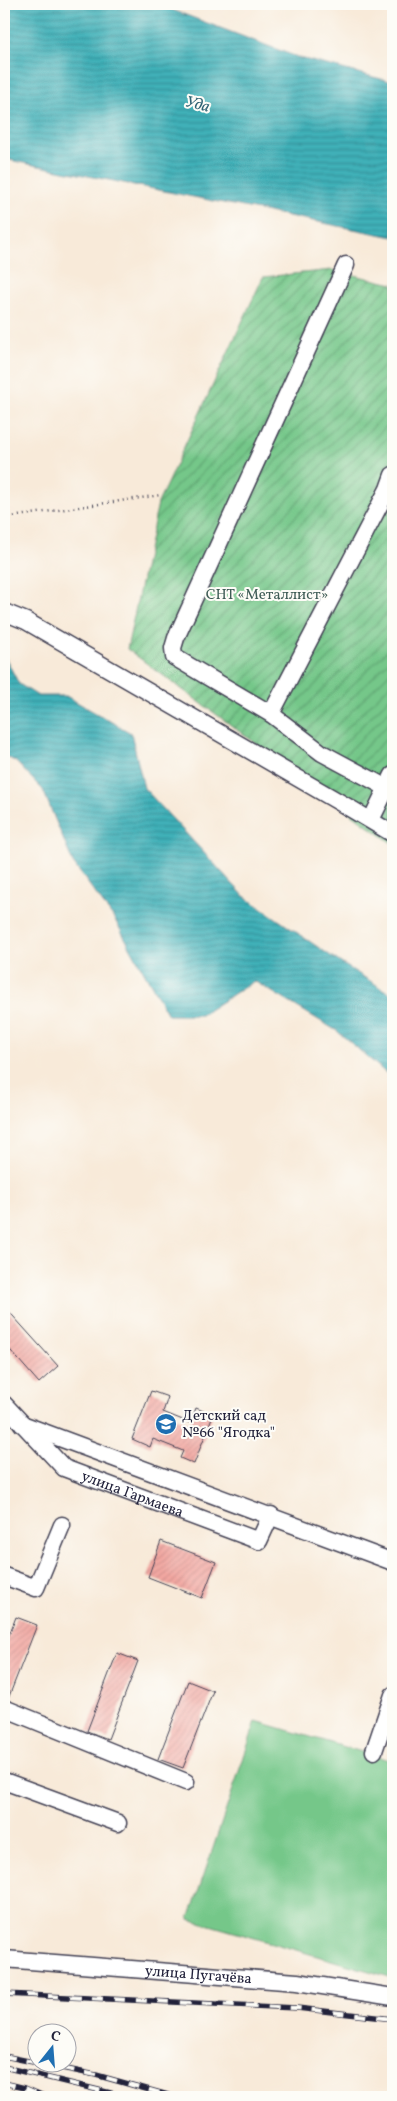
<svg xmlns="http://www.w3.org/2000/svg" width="397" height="2101" viewBox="0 0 397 2101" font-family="Vollkorn,serif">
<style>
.garden{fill:url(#garden-furrows);stroke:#4b7462}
.pitch{fill:#74c789;stroke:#4b7462}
.water{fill:url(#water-rules);stroke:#30697a}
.building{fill:url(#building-hatch)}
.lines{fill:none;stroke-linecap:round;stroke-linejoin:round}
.minor-casing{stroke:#424053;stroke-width:19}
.path{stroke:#424053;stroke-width:2.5;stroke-dasharray:1 4;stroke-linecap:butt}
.minor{stroke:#fff;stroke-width:16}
.rail-casing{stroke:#22223b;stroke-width:5.5}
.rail{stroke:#fdfcf7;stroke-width:4;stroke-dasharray:11;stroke-linecap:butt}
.labels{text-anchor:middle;stroke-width:4;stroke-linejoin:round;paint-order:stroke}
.park-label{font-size:15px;fill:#3f5c56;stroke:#fdfcf7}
.poi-label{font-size:15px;fill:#22223b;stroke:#fdfcf7;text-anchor:start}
.street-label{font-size:15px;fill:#22223b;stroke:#fdfcf7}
.water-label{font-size:16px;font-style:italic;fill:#2f6273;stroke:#fdfcf7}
</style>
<defs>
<pattern id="garden-furrows" width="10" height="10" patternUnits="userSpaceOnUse" patternTransform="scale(1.25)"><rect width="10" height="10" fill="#74c789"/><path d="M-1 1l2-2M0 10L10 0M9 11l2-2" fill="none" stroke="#5fa171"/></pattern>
<pattern id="water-rules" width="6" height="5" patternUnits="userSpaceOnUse" patternTransform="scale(1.25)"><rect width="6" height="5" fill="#3fb0b8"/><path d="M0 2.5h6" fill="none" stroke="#348f97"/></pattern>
<pattern id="building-hatch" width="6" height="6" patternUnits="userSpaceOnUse" patternTransform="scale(1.25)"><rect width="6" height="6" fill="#f2a7a1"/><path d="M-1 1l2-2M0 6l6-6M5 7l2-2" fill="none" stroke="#cf8f8c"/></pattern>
</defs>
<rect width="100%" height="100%" fill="#fdfcf7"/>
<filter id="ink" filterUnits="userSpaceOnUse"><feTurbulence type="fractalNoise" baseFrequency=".02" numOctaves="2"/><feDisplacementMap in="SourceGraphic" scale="10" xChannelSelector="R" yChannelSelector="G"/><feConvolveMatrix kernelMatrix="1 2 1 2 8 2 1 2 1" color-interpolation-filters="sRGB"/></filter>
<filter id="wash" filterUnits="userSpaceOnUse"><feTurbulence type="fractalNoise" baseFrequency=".0096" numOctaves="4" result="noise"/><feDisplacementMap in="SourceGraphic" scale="20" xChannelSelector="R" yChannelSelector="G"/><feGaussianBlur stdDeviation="1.12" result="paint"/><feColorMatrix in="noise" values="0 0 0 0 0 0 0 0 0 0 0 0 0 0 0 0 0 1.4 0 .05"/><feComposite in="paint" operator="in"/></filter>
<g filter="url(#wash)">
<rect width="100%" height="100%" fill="#f8ead9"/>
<path class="garden" d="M332 270 393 284V844L127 649 158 503 263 277Z"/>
<path class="pitch" d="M256 1721 393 1761V1978L189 1919Z"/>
<path class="water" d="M4 4H170V9L300 58 393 82V237L4 159Z
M4 655 19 684 38 696H66L131 733 144 788 244 896 341 963 393 995V1079L337 1031 254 981 201 1015H168L115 920 73 863 43 790 16 762 4 755Z"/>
<g id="blocks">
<path class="building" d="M4 1306 58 1366 39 1383 4 1343Z
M151 1391 168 1397 163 1412 190 1423 196 1408 213 1415 194 1464 180 1458 183 1451 153 1439 150 1447 132 1439Z
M161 1541 216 1562 202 1598 148 1577Z
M16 1617 37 1625 8 1699 4 1698V1648Z
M117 1653 138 1661 108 1739 87 1731Z
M188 1681 213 1691 183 1768 158 1759Z"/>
</g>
</g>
<g filter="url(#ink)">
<use href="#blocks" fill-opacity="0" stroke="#424053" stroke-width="1"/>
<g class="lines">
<g class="minor-casing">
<g id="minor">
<path d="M346 265 176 638 173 648 174 657 271 714 322 753 387 788"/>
<path d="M4 612 26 621 353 810 393 834"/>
<path d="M271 714 388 489 393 475"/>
<path d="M371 820 393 775"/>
<path id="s1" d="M4 1404 64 1468 259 1541 271 1515"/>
<path d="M22 1424 393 1562"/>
<path d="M4 1576 36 1588 62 1525"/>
<path d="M4 1708 186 1782"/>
<path d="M374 1751 393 1695"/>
<path d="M4 1781 118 1823"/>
<path id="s2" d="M4 1959 297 1982 393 1997"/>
</g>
</g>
<path class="path" d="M4 518 161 495
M4 1433 6 1440 4 1453"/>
<use href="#minor" class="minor"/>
<g class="rail-casing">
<path id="rail" d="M4 1994 297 2008 393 2019
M4 2056 38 2063
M42 2064 96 2075 175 2097
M4 2067 127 2097
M4 2083 25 2088 46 2097"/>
</g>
<use href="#rail" class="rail"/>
</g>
</g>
<defs>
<g id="school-disc" transform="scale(1.125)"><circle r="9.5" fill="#1f6fb2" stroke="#fdfcf7"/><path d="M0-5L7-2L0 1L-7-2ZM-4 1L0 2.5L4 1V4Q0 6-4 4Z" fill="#fff"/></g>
</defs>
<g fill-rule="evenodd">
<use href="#school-disc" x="166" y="1424"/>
</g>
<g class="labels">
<g class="park-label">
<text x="267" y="599">СНТ «Металлист»</text>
</g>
<g class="poi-label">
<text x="182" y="1420">Детский сад<tspan x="182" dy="17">№66 "Ягодка"</tspan></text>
</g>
<g class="street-label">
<text dy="5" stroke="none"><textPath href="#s1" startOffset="161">улица Гармаева</textPath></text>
<text dy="5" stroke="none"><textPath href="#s2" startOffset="195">улица Пугачёва</textPath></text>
</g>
<g class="water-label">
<text transform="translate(198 103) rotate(14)" y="6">Уда</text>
</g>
</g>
<rect width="397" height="2101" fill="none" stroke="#fdfcf7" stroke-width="20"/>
<g transform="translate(52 2048) rotate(17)"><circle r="24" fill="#fdfcf7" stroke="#a5a5ac"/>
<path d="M0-4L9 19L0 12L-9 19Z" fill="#1f6fb2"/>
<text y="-8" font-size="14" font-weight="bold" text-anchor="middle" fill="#22223b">С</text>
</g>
</svg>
